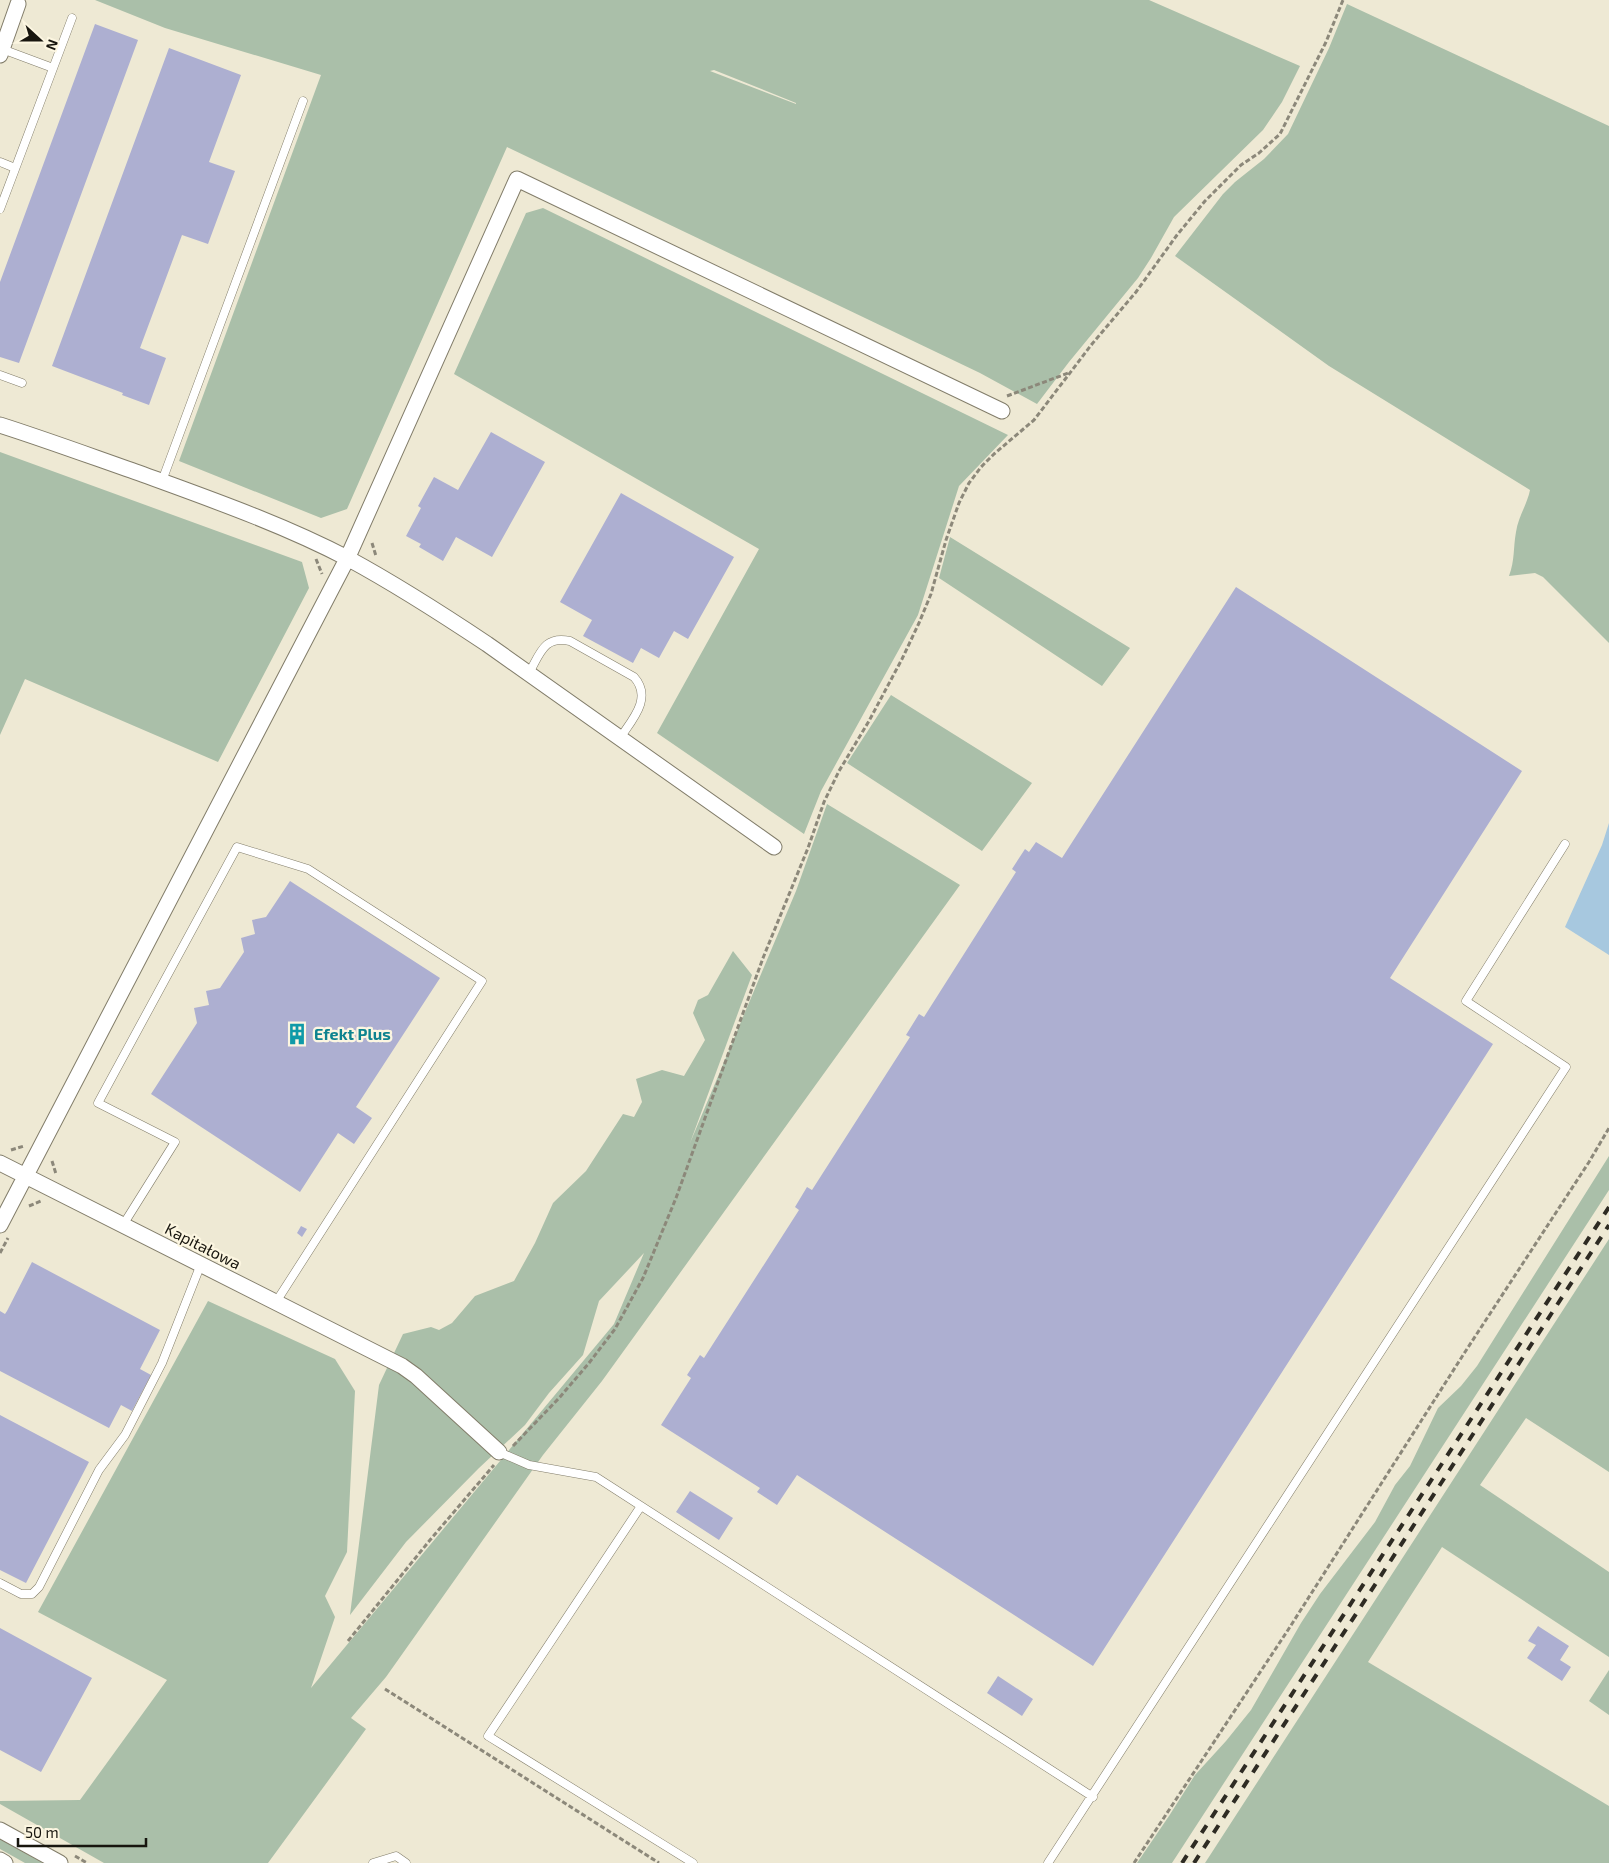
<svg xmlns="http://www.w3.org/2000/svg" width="1609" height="1863" viewBox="0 0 1609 1863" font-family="'Exo 2',sans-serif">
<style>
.green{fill:#aabfa9;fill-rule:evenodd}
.water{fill:#a7c8df}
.building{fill:#adafd1}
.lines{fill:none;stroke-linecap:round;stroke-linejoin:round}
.lane-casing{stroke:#827d6a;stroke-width:9}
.street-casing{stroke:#827d6a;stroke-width:17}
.path{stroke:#8c887a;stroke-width:3;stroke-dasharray:5 2.5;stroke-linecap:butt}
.lane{stroke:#fff;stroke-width:8}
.street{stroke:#fff;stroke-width:15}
.rail{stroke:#2e2b23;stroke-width:4;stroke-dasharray:9 9;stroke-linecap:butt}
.labels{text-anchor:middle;stroke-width:4.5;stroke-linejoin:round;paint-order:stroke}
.culture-label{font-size:16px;font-weight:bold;fill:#0d838f;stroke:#fcf6e1;text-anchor:start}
.street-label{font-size:16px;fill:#17150e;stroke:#fcf6e1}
</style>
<rect width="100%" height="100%" fill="#eee9d4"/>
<path class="green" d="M95 0H1149L1300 66 1282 102 1263 130 1174 217 1151 258 1138 278 1069 362 1037 404 980 373 507 147 347 509 321 518 179 461 321 75 165 28ZM714 70 796 103V104L710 71Z
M1347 4 1609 126V643L1543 577 1535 573 1509 576C1515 560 1513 549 1516 532 1518 517 1527 505 1530 490L1329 366 1175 256 1223 194 1235 182 1264 159 1288 134 1329 48Z
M543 208 1008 435 959 486 918 615 821 791 804 834 657 733 759 549 454 374 526 213Z
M0 452 302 562 309 588 218 762 25 679 0 735Z
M950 537 1130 648 1102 686 939 578Z
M891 695 1032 783 982 851 847 763Z
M827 804 960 885 602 1381 543 1455 386 1677 351 1718 366 1729 268 1863H104L0 1804V1801L80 1800 167 1680 38 1612 208 1301 335 1359 355 1391 347 1552 325 1596 335 1617 311 1688 614 1324 644 1253 599 1301 583 1355 549 1393 525 1425 479 1468 406 1542 350 1615 379 1385 403 1334 431 1327 439 1330 452 1323 475 1296 514 1281 535 1243 553 1203 586 1171 623 1114 634 1117 642 1102 636 1079 662 1070 684 1076 705 1040 693 1013 698 1000 708 995 733 951 752 975 690 1143 796 891Z
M1609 1156V1190L1172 1863H1137L1169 1816 1195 1775 1226 1741 1251 1710 1301 1623 1320 1594 1375 1522 1395 1485 1410 1466 1438 1408 1461 1386 1477 1366Z
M1609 1239V1472L1526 1418 1480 1485 1609 1572V1657L1442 1547 1368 1662 1609 1806V1863H1205Z
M1609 1670V1715L1589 1701Z
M0 1839 43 1863H25L0 1849Z"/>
<path class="water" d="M1609 823V955L1565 927 1602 845Z"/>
<path class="building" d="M95 24 138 40 19 363 0 357V282Z
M169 48 241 75 209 162 235 171 208 244 182 235 140 348 166 358 149 405 122 395 123 393 52 366Z
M491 432 545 462 492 557 456 537 443 561 419 547 421 544 406 536 421 508 418 506 434 477 458 490Z
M621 493 734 557 688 639 674 631 659 658 641 648 633 663 583 636 592 620 560 602Z
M1236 587 1522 771 1390 978 1493 1044 1093 1666 797 1475 777 1505 757 1492 760 1488 661 1425 691 1378 687 1375 700 1355 704 1358 799 1210 795 1207 807 1187 812 1190 910 1037 906 1035 919 1014 924 1017 1016 872 1012 869 1025 849 1029 852 1036 842 1062 858Z
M290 881 440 978 356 1107 372 1118 354 1144 338 1133 300 1192 151 1094 197 1023 194 1008 209 1005 206 991 220 988 244 952 241 938 255 934 252 920 266 917Z
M301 1226 307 1229 302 1237 297 1233Z
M32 1262 160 1330 140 1369 151 1375 132 1411 121 1405 109 1428 0 1371V1311L5 1314 7 1311Z
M0 1415 89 1462 26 1583 0 1570Z
M690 1491 733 1518 719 1540 676 1512Z
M1538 1626 1569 1646 1560 1660 1571 1667 1562 1681 1527 1658 1536 1645 1528 1641Z
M0 1628 92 1678 41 1772 0 1750Z
M998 1676 1033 1699 1022 1716 987 1693Z"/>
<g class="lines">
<g class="lane-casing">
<path id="lane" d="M2 49 53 68
M0 162 15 168
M0 209 72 18
M0 375 22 383
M162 481 303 101
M529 673C540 654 544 635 570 641L634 677C653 698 632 720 620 738
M123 1225 175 1142 98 1103 237 847 308 869 482 981 276 1302
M499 1452 529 1465 596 1477 1093 1797
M641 1506 488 1736 693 1863
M0 1583 21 1594H32L39 1587 99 1470 125 1435 162 1363 201 1264
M373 1863 396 1856 406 1863
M1048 1863 1566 1067 1466 1001 1565 844"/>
</g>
<g class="street-casing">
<path id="street" d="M0 55 18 4
M0 425C47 440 93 457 139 473 210 499 282 524 349 559 397 585 442 614 487 644L774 847
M0 1163 402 1366 416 1376 499 1452
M0 1225 347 559 517 179 1002 411
M0 1830 60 1863
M0 1860 5 1863"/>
</g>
<path class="path" d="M1007 396 1071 372
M372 543 376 556
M316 559 322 574
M11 1150 24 1146
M52 1161 56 1174
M29 1206 41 1201
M0 1253 8 1238
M513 1446 560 1397 589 1363 615 1329 643 1278 676 1198 763 958 808 848 824 802 839 771 869 721 902 659 919 623 931 594 946 540 959 503 969 483 981 467 994 454 1034 420 1092 344 1136 292 1177 235 1205 201 1241 165 1259 153 1280 134 1326 42 1343 0
M348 1641 430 1540 494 1465
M385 1689 659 1863
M75 1856 87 1863
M1134 1863 1288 1630 1465 1352 1589 1162 1609 1128"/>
<use href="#lane" class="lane"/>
<use href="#street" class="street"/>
<path class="rail" d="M1182 1863 1609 1207
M1194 1863 1609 1225"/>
</g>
<defs>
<g id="building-bare" transform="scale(1.725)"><path d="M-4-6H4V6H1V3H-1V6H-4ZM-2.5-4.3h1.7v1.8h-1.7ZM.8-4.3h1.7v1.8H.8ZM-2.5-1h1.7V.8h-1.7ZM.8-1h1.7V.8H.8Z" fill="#0f9aa8" stroke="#fcf6e1" stroke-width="2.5" paint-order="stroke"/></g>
</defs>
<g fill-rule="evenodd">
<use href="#building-bare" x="297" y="1034"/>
</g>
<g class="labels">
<g class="culture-label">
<text x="314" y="1040">Efekt Plus</text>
</g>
<g class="street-label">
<text transform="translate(203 1246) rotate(27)" y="6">Kapitałowa</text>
</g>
</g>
<g transform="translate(40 40) rotate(111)" stroke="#fcf6e1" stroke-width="4" paint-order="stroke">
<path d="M0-4L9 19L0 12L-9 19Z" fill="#17150e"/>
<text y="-8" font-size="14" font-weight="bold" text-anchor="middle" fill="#17150e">N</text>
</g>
<path d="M18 1838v8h128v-8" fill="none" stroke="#17150e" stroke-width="2.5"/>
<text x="25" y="1838" font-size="15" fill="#17150e" stroke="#fcf6e1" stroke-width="4" paint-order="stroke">50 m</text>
</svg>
